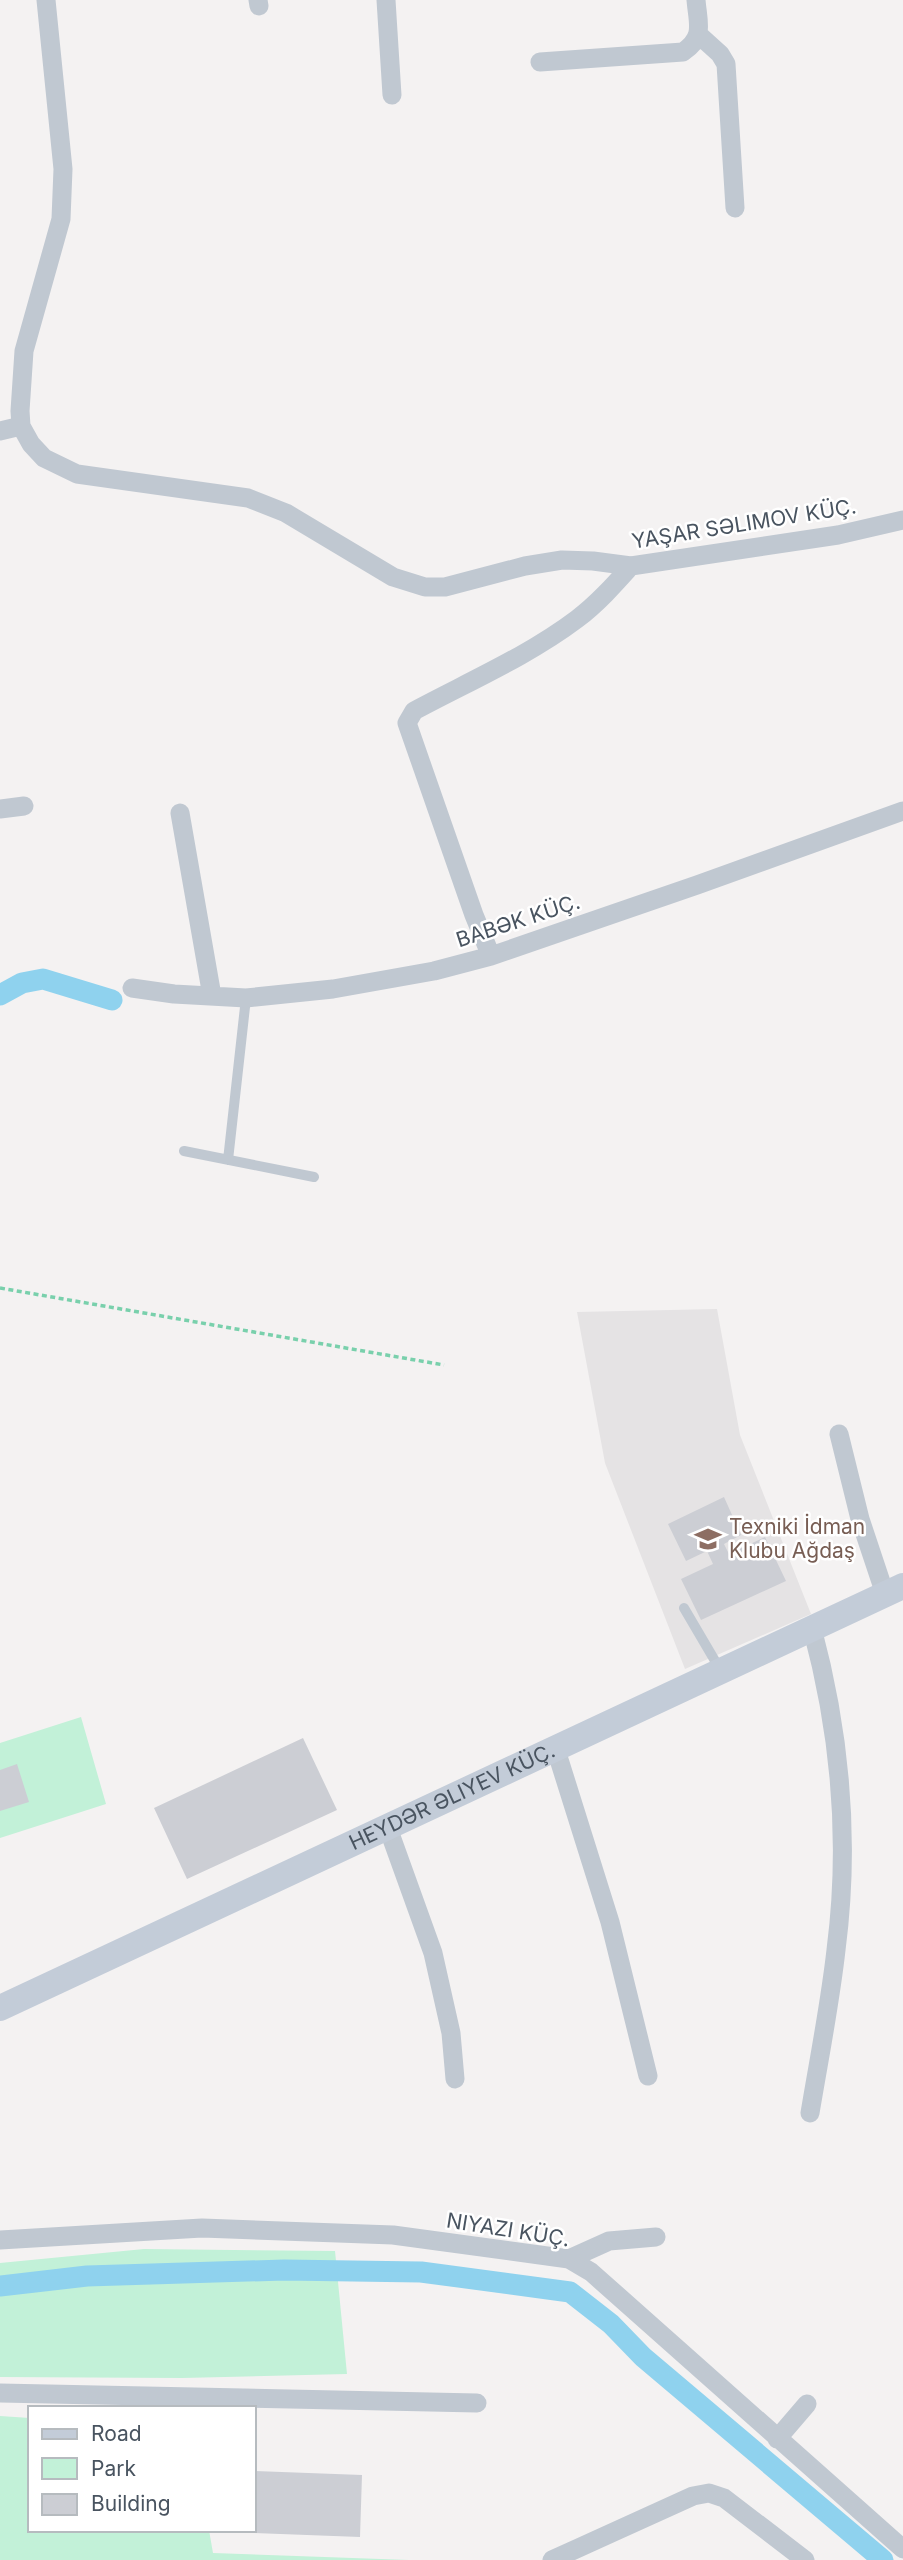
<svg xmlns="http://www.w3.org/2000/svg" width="903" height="2560" viewBox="0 0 903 2560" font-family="Inter,sans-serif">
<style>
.education{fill:#e5e3e4}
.green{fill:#c2f1d8}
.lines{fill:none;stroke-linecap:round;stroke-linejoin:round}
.canal{stroke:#8fd2ee;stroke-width:21}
.building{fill:#ccced4}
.path{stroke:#79d0ac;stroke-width:3.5;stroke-dasharray:5 3.5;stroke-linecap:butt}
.lane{stroke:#c0c8d1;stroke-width:10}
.street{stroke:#c0c8d1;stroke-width:19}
.secondary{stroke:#c3ccd8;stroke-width:26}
.labels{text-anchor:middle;stroke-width:5;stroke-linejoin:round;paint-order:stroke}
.street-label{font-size:21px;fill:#495460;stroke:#fff}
.education-label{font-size:21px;fill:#785e54;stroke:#fff;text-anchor:start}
</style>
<rect width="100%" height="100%" fill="#f4f2f2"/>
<path class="education" d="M717 1309 740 1435 811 1614 685 1669 605 1463 577 1312Z"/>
<path class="green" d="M81 1717 106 1804 0 1838V1743Z
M144 2249 335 2251 347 2374 182 2378 0 2377V2263Z
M0 2416 30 2418V2530H209L213 2553 409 2560H0Z"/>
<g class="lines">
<path class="canal" d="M0 995 22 983 43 979 112 1000
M0 2286 87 2276 284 2270 421 2272 570 2292 611 2324 643 2357 883 2560"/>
</g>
<path class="building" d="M724 1497 741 1535 724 1544 729 1554 765 1537 786 1581 701 1620 681 1579 713 1564 707 1551 686 1561 668 1524Z
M303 1738 337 1810 187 1879 154 1808Z
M17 1764 29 1802 0 1811V1770Z
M255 2471 362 2475 360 2537 254 2533Z"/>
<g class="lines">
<path class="path" d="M0 1288 444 1365"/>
<path class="lane" d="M184 1151 314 1177
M228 1160 246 998
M684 1608 721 1671"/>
<path class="street" d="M46 0 63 169 61 219 24 351 20 411 21 426 31 444 44 458 77 474 248 498 286 513 393 577 425 587H445L525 566 562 560 593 561 631 566 838 535 903 520
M258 0 259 6
M386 0 392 95
M699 35 720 54 726 64 735 208
M540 62 683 52C705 37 698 24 696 0
M0 431 21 426
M0 809 24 806
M180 813 212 996
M491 956 474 915 407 723 414 711C468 682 528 656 577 619 597 604 614 585 631 566
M132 988 174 994 246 998 333 989 434 971 491 956 697 885 903 811
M839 1434 860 1519 885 1594
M556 1750 610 1922 648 2076
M388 1828 433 1953 451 2033 455 2079
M810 2113C819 2059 830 2004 836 1950 850 1842 840 1732 812 1628
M0 2240 202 2228 393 2235 569 2259 591 2272 903 2549
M569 2259 609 2241 656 2237
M0 2393 477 2403
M777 2439 807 2404
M552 2560 693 2496 709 2493 724 2498 805 2560"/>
<path class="secondary" id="s1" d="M0 2008 903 1586"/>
</g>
<defs>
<g id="university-bare" transform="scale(2.1)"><path d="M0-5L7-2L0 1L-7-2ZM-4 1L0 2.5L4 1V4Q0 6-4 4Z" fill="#8d6e63" stroke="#fff" stroke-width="2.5" paint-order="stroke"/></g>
</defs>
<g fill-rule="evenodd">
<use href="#university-bare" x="708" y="1539"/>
</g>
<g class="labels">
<g class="street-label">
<text transform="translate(744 524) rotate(-9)" y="7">YAŞAR SƏLIMOV KÜÇ.</text>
<text transform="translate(518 921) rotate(-18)" y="7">BABƏK KÜÇ.</text>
<text dy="7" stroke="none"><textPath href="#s1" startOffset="499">HEYDƏR ƏLIYEV KÜÇ.</textPath></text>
<text transform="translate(508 2230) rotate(9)" y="7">NIYAZI KÜÇ.</text>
</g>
<g class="education-label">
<text x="729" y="1534">Texniki İdman<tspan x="729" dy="24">Klubu Ağdaş</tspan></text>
</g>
</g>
<rect x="28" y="2406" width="228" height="126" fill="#ffffff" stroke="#b6bbbf" stroke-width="2"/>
<rect x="42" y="2429" width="35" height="10" fill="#c3ccd8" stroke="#b6bbbf" stroke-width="2"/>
<text x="91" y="2441" font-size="21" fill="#495460">Road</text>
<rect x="42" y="2458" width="35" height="21" fill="#c2f1d8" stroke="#b6bbbf" stroke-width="2"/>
<text x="91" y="2476" font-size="21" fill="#495460">Park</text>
<rect x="42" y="2494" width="35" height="21" fill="#ccced4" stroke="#b6bbbf" stroke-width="2"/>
<text x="91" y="2511" font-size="21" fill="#495460">Building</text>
</svg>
